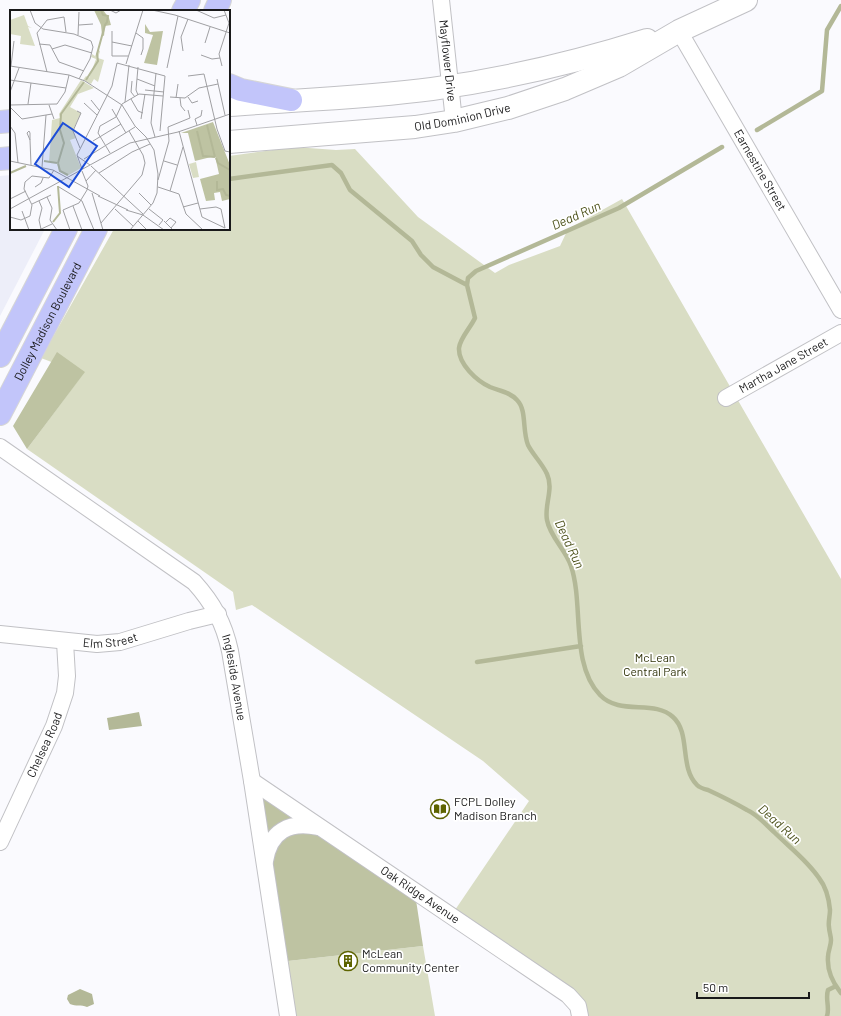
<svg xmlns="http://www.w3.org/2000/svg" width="841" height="1016" viewBox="0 0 841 1016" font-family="Barlow,sans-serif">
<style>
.built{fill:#edeef9}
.green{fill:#d9ddc4}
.forest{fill:#bec3a2}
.water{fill:#b3b897}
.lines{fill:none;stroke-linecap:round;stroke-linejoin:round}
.stream{stroke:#b3b897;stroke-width:4.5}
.street-casing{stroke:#c1c1c5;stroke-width:18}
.secondary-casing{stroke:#c1c1c5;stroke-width:24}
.primary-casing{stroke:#d6d6d6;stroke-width:24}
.street{stroke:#fff;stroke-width:16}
.secondary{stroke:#fff;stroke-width:22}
.primary{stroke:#c2c5fa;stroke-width:22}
.labels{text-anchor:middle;stroke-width:3.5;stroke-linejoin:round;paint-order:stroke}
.street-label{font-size:12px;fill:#19191a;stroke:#fff}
.park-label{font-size:12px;fill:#30330a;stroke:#fff}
.poi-label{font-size:12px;fill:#19191a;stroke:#fff;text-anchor:start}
.water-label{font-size:13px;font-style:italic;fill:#4e531d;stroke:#fff}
.inset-river{fill:none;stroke:#b3b897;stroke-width:2}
.inset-road{fill:none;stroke:#a0a0a3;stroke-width:1}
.view{fill:#1d4ed8;fill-opacity:0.15;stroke:#1d4ed8;stroke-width:2}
.inset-edge{fill:none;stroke:#19191a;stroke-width:2}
</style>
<rect width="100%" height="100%" fill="#fafafe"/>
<path class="built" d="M11 175V229H45L0 316V176Z"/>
<path class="green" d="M295 147 336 150 355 149 418 217 495 273 509 265 560 246 568 229 622 199 841 579V1016H586L455 910 529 801 483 761 252 605 236 610 233 592 27 449 83 374 41 358 114 229H229V156Z
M423 946 435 1016H296L288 961Z"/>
<path class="forest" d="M57 352 85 372 27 449 13 426Z
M261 787 416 900 423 946 288 961Z"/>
<path class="water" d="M139 712 142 726 109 730 107 718Z
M80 989 92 994 94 1004 87 1007C81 1004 76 1007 70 1004L67 999 68 995Z"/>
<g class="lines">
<path class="stream" d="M757 130 822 91 827 30 841 6
M722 147 619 208 476 271 468 278 467 285 475 318C471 327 460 338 459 348 458 364 477 381 490 387 500 391 510 392 517 400 527 410 522 430 528 445 533 455 542 463 547 474 554 489 544 505 547 520 550 537 566 550 571 566 584 604 570 664 600 695 620 716 654 699 673 717 691 733 679 767 697 785 700 788 704 789 708 790 721 796 735 803 747 810 758 815 765 824 774 832 789 847 806 859 819 878 826 887 829 899 830 910 830 916 828 922 829 927 829 931 831 936 831 940 831 946 828 951 828 957 827 970 833 983 841 993
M229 179 332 165 341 173 350 190 412 241 421 255 433 267 467 285
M477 662 581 646
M827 1016C830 1007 825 999 828 990L836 986"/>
<g class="street-casing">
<g id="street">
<path id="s1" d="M441 0 454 121"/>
<path id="s2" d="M679 31 841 310"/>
<path id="s3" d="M726 398 841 333"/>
<path id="s4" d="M0 447 194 582C213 603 224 623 230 651L252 781 288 1016"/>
<path id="s5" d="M0 634 97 644 120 642 189 621 218 614"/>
<path id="s6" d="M252 781 568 995 578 1006 580 1016"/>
<path id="s7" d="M0 842 54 726 65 693 67 676 65 642"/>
<path d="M265 861C270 831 289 821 318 827"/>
</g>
</g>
<g class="secondary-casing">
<g id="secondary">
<path d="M229 105C296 100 365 98 432 89 505 79 577 62 647 40"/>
<path id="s8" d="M229 142 415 127 454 121 508 108 565 89 619 66 679 31 746 0"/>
</g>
</g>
<g class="primary-casing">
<g id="primary">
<path d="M183 11 189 0"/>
<path d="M215 11 220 0"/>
<path d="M229 85 241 90 291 100"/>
<path d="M0 122 11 121"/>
<path d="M0 159 11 158"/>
<path d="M0 356 66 229"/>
<path id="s9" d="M0 414 96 229"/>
</g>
</g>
<use href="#street" class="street"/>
<use href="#secondary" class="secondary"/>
<use href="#primary" class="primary"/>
</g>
<defs>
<g id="library-ring" transform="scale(1)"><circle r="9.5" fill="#fff" stroke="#5e6400" stroke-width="1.5"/><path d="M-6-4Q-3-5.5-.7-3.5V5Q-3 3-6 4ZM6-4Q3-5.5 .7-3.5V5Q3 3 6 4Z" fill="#5e6400"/></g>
<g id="building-ring" transform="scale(1)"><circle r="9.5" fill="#fff" stroke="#5e6400" stroke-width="1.5"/><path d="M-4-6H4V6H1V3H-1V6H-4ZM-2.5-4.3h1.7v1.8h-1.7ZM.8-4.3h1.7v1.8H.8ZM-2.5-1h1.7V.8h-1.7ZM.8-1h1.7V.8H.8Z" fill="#5e6400"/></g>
</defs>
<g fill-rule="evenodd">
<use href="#library-ring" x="440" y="809"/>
<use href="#building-ring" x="348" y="961"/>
</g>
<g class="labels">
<g class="street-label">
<text dy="4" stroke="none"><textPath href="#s1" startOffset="61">Mayflower Drive</textPath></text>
<text dy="4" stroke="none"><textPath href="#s8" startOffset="235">Old Dominion Drive</textPath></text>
<text dy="4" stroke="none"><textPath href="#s2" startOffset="161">Earnestine Street</textPath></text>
<text dy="4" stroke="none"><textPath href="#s9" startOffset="104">Dolley Madison Boulevard</textPath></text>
<text dy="4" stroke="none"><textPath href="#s3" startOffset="66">Martha Jane Street</textPath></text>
<text dy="4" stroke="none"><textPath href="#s5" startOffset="111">Elm Street</textPath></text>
<text dy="4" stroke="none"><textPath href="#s4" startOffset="342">Ingleside Avenue</textPath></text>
<text dy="4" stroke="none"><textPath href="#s7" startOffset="107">Chelsea Road</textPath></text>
<text dy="4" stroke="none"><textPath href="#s6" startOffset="203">Oak Ridge Avenue</textPath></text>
</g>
<g class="park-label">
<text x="655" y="662">McLean<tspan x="655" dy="14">Central Park</tspan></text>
</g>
<g class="poi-label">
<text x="454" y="806">FCPL Dolley<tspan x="454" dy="14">Madison Branch</tspan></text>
<text x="362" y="958">McLean<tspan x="362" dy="14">Community Center</tspan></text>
</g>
<g class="water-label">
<text transform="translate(576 215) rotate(-24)" y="5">Dead Run</text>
<text transform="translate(570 544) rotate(65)" y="5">Dead Run</text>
<text transform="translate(780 824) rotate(42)" y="5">Dead Run</text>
</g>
</g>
<g transform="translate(10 10)">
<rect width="220" height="220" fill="#fafafe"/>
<path d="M14 5 18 16 22 18 18 17 25 36 10 34 11 26 0 24V10ZM88 40 90 41 88 48 94 50 88 72 84 69 81 74 73 70 76 66 79 68 82 60 86 49 81 47 82 44 85 46ZM71 70 84 78 68 84 60 97 71 103 63 120 66 128 60 130 71 158 57 166 49 161 47 153 39 152 42 110 50 108 49 104ZM186 152 189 167 183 168 179 154Z" fill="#d9ddc4"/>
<path d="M84 0H93L99 8 101 15 95 16 94 26 92 25 91 15ZM135 14 140 22 153 21 147 55 134 53 143 25 135 23ZM203 112 220 155V189L212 191 210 182 204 183 205 190 196 191 190 169 209 164 205 146 185 151 178 123H171Z" fill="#bec3a2"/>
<path class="inset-river" d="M76 70 88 51 87 44 95 15 97 12 98 6 93 5 91 0M197 115 205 147M187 121 193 146 205 147M206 148 208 153 220 160M34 151 47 153M48 153 54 133 50 120 51 104 74 72M48 153 50 161 58 165M0 163 16 156M207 171V180L213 179 216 185 220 186M43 212 50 203 48 176"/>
<path class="inset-road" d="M20 0 25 13 33 19 64 24 81 31 83 37 80 49 69 69M100 0 106 3 111 0M142 0 165 5 220 23M186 0 204 8 216 5M69 15 83 14M102 21V46H118M126 23 133 28V39L131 45M68 25 69 2M102 32 122 36M195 33 200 17M29 34 40 35 49 52 74 61M42 39 55 35 82 43M173 41 171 27 178 9M191 45 202 49 210 48M116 54 133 0M0 56 59 65 75 71 112 95 125 116 136 127M1 56 4 31M212 56 209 44 219 13 214 0M157 58 168 6M37 62 27 23 37 10 54 7 56 22M178 66 194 64 207 119 215 141 220 142M127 69 145 76M207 69 215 105M0 70 56 78M122 71 121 82 125 87M135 80 154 82M0 82 9 58M128 85 126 80 128 57M160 87 175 88 189 78 208 74M178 87 182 93 188 91M166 88 168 74M170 88 171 96 175 101M121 89 128 101 133 103M81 90 89 100M115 92 119 55M74 93 87 105M18 94 21 73M0 95 47 94 55 82 59 65M39 95 44 109M0 97 12 109 42 104M102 99 116 123M67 101 71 103 63 121 70 138M131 109 135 84M187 115 185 109 191 106 192 100M0 116 5 123 8 153M19 121 20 123V130L17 123ZM169 121 192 207 215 218M145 127 141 113 146 63M20 130 21 155M83 131 111 114M100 143 88 123 90 116 106 107 112 94 129 84 153 86M67 146 80 155M74 149 125 117M0 151 43 160 90 186M154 151 167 155M81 156 133 204M32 157 36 105M72 159 67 145 102 76 107 53 155 66 150 121M89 163 122 142 140 134M148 170 159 131 158 117 180 108 178 100M76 171 86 160M25 177 31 173 33 168M49 177 72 191 84 220M148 177 169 184 176 204 193 220M160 181 173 137M82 183 93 220M129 183 141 195M88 186 118 200M37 187 42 198 40 210 47 220M0 189 16 181M29 191 32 198 29 210 31 219M22 194 41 185M63 196 72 220M173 197 188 193M0 199 120 133 168 122 220 104M105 199 123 216M139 199 153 210 149 215M190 199 206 197 211 199 215 218M116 200 133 205 154 220M12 201 19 220M0 207 11 210 20 206 22 195 14 179 15 172 22 166 39 168 44 160M128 211 137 220M154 211 163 220M156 212 160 208 166 212 161 218M91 213 132 165 135 153 133 145 119 121M29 220 42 214M60 220 53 200 69 193 77 180 78 176 72 161M120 220 143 193 147 183 148 164 144 140 136 127"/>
<path class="view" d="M53 113 87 136 59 177 25 154Z"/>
<rect width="220" height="220" class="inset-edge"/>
</g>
<path d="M697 992v6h112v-6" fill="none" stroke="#19191a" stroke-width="2"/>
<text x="703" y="992" font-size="12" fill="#19191a" stroke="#ffffff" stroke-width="3" paint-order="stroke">50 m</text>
</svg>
